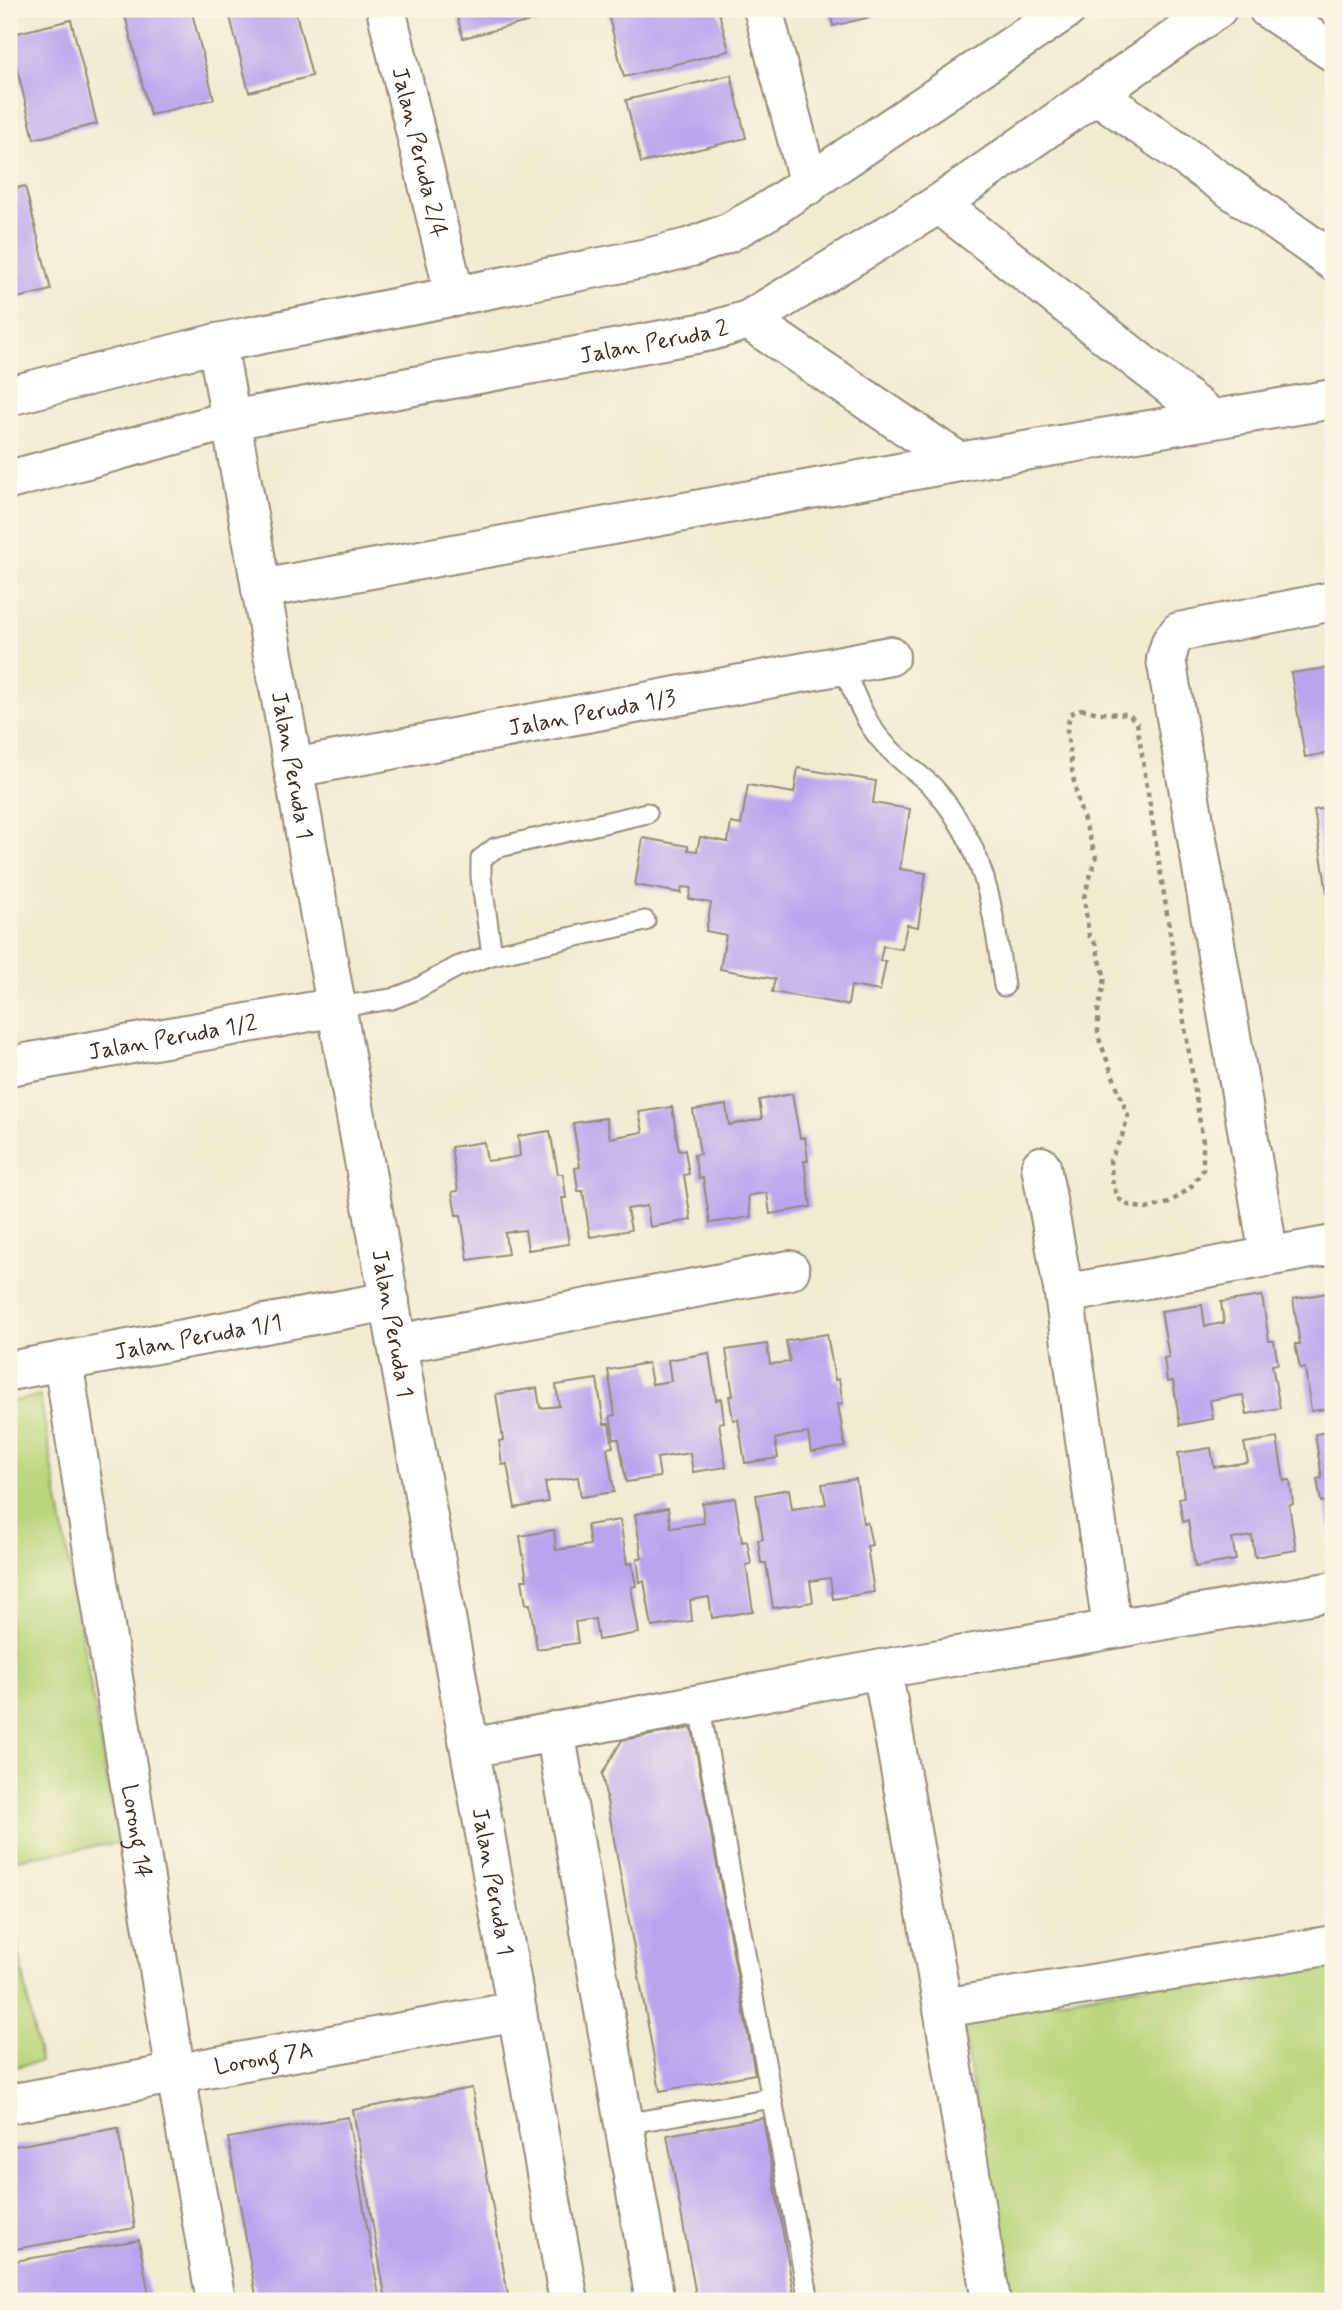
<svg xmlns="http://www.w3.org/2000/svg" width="1342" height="2310" viewBox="0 0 1342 2310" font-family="Mynerve,sans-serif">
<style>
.green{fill:#bad67c;stroke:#7a804d;stroke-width:2}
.building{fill:#b9a4ee}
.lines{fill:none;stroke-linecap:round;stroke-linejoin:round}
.lane-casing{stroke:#968a78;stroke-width:23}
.street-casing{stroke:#968a78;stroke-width:42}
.path{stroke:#968a78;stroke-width:4.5;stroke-dasharray:5 5;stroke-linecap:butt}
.lane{stroke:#fff;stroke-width:19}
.street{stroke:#fff;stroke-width:38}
.labels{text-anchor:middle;stroke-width:5;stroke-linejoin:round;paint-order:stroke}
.street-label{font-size:23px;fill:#3b2a1e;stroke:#fcf5e5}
</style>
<rect width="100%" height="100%" fill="#fcf5e5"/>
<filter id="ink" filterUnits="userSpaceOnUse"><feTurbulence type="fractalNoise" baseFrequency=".0143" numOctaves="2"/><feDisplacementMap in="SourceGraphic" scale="14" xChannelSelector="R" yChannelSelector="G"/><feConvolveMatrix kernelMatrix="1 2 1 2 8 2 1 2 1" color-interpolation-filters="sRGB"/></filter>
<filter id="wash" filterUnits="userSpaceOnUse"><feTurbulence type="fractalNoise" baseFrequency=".00686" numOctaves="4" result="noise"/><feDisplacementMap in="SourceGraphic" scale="28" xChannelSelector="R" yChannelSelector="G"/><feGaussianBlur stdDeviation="1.57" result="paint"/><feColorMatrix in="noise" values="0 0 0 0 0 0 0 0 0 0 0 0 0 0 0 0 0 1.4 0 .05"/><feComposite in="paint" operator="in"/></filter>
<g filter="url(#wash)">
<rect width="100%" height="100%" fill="#f2ebd2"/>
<path class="green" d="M40 1396 118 1843 9 1860V1402Z
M9 1901 40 2062 9 2068Z
M1333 1955V2301H1006L961 2016Z"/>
<g id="blocks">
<path class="building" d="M132 9H191L214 99 150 115 124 11Z
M228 9H295L312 76 249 92Z
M455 9H566L567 12 463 38Z
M629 9H718L729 51 624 77 608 14Z
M829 9H899V10L833 26Z
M71 20 97 124 34 139 9 35Z
M731 75 746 138 641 163 626 100Z
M25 186 51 290 9 300V190Z
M1333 667V752L1305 757 1291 673Z
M798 768 876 781 873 803 910 809 900 869 926 873 918 927 907 925 902 949 883 946 880 961H886L880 991 851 986 848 1005 772 992 775 979 720 969 726 935 706 931 711 903 689 899 691 888 682 887 681 893 635 885 643 838 688 846V850L697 851 700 837 728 842 731 823 741 825 748 785 794 793Z
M1333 807V892L1327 893 1314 810Z
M792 1094 800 1138 805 1137 808 1161H804L811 1207 770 1214 767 1193 757 1194 748 1196 751 1217 710 1223 703 1178 699 1179 694 1155 700 1154 693 1110 726 1105 729 1125 746 1122 762 1119 759 1100Z
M672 1107 679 1151 685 1150 689 1174 684 1175 691 1220 650 1227 647 1206 627 1209 631 1230 590 1237 583 1191H578L575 1168 580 1167 573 1123 606 1118 610 1138 626 1135 643 1132 639 1112Z
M550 1131 558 1174H563L566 1198H562L569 1244 528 1250 525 1230 515 1231 505 1233 508 1254 468 1260 461 1215H456L452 1192 458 1191 451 1147 484 1142 487 1161 504 1159 520 1156 518 1136Z
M1333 1292V1408L1311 1411 1305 1368H1300L1295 1344H1300L1293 1299Z
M1262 1296 1269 1341H1274L1278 1364 1272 1365 1280 1408 1247 1414 1243 1395 1210 1400 1213 1419 1180 1425 1173 1381 1167 1382 1164 1358 1169 1357 1161 1311 1202 1305 1205 1326 1224 1323 1221 1302Z
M827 1334 835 1380 839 1379 843 1403 838 1404 845 1447 811 1452 808 1433 792 1435 775 1439 778 1458 745 1463 738 1419 733 1420 729 1396H733L726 1350 767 1344 770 1364 790 1362 786 1341Z
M709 1353 716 1400 721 1398 724 1422 719 1423 726 1467 693 1472 690 1453 657 1458 660 1477 626 1482 619 1439H614L610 1416 615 1415 608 1370 648 1363 652 1384 671 1381 668 1360Z
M597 1379 604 1424H609L613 1447 607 1448 614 1492 581 1497 578 1477 545 1482 548 1502 515 1508 507 1464 502 1465 499 1441 503 1440 496 1394 537 1388 540 1408 550 1407 559 1406 556 1385Z
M1333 1431V1542H1332L1325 1501 1321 1502 1317 1479 1322 1478 1315 1434Z
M1277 1438 1284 1481 1290 1480 1293 1504 1289 1505 1296 1550 1255 1557 1252 1536 1232 1539 1236 1560 1195 1567 1188 1520 1183 1522 1179 1498 1184 1497 1178 1453 1211 1448 1214 1467 1230 1465 1248 1462 1244 1443Z
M856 1479 863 1523 867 1522 872 1545 867 1546 874 1592 833 1599 830 1578 810 1581 813 1602 773 1608 766 1563H761L758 1540 763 1539 756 1495 789 1489 792 1509 826 1504 822 1484Z
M735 1498 742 1542 747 1541 751 1564 746 1565 753 1611 712 1618 709 1597 690 1600 692 1621 652 1627 644 1581 640 1582 637 1558H642L635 1514 668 1508 671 1528 704 1523 702 1503Z
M620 1520 627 1564 632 1563 636 1586 631 1587 639 1633 598 1640 595 1619 575 1622 578 1643 537 1649 530 1604H526L522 1580H527L520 1536 554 1530 556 1550 590 1545 587 1525Z
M692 1728 755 2074 660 2091 602 1774 622 1740Z
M472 2088 509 2301H386L353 2110Z
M348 2117 380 2301H257L228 2138Z
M763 2118 795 2301H697L667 2135Z
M118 2128 135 2228 9 2250V2147Z
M139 2240 150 2301H9V2262Z"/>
</g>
</g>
<g filter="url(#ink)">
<use href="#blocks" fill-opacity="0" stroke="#968a78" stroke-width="2"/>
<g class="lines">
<g class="lane-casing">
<path id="lane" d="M842 664C853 690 863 719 881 740 897 759 916 771 933 787 944 799 956 817 964 831 991 878 996 933 1004 986
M492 955 481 877V859L495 848 647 813
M337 1007 392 999 415 990 457 967 492 955 645 921
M699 1703 809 2301
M625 2124 771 2098"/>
</g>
<g class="street-casing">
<g id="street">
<path id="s1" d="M386 9 455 297"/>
<path d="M763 9 809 185"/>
<path d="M1268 9 1333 52"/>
<path d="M1096 94 1333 261"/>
<path d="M939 204 1211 418"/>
<path d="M748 320 959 462"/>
<path id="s2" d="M217 343 569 2301"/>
<path d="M9 396 217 343 647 258 691 247 728 233 769 210 1067 9"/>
<path id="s3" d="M9 480 231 420 711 331 748 320 939 204 1217 9"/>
<path d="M261 589 959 462 1333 399"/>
<path id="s4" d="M294 768 890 656"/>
<path id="s5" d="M9 1066 337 1007"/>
<path d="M1041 1166 1064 1294"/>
<path d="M1269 1256 1166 659 1171 642 1179 632 1333 601"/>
<path d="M397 1344 790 1270"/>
<path id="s6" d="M63 1361 176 2075 216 2301"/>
<path id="s7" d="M9 1371 390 1301"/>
<path d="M1112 1628 1064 1294 1333 1245"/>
<path d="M882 1669 943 2008 991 2301"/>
<path d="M555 1731 655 2301"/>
<path d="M470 1748 882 1669 1333 1591"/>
<path d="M943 2008 1333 1945"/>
<path id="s8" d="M9 2104 517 2011"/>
</g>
</g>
<path class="path" d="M1081 709 1099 713 1129 714 1137 723 1203 1142V1170L1190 1188 1169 1203 1146 1209 1128 1205 1119 1199 1113 1186 1110 1160 1122 1136 1128 1116 1098 1036V1011L1105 978 1095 943 1089 936 1084 897 1096 857 1079 805 1073 777 1067 731 1070 714Z"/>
<use href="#lane" class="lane"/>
<use href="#street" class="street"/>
</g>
</g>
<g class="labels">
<g class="street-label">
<text dy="8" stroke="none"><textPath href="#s1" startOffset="147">Jalan Peruda 2/4</textPath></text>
<text dy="8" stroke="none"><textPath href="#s3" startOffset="660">Jalan Peruda 2</textPath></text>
<text dy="8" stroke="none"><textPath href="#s4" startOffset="303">Jalan Peruda 1/3</textPath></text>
<text dy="8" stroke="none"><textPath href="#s2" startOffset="429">Jalan Peruda 1</textPath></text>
<text dy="8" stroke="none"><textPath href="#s5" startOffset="166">Jalan Peruda 1/2</textPath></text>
<text dy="8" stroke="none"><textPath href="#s2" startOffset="996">Jalan Peruda 1</textPath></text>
<text dy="8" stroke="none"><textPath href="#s7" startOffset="192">Jalan Peruda 1/1</textPath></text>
<text dy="8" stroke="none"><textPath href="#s6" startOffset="476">Lorong 14</textPath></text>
<text dy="8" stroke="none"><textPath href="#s2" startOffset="1563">Jalan Peruda 1</textPath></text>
<text dy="8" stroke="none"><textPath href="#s8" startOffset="259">Lorong 7A</textPath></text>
</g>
</g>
<rect width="1342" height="2310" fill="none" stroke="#fcf5e5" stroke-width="35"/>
</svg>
